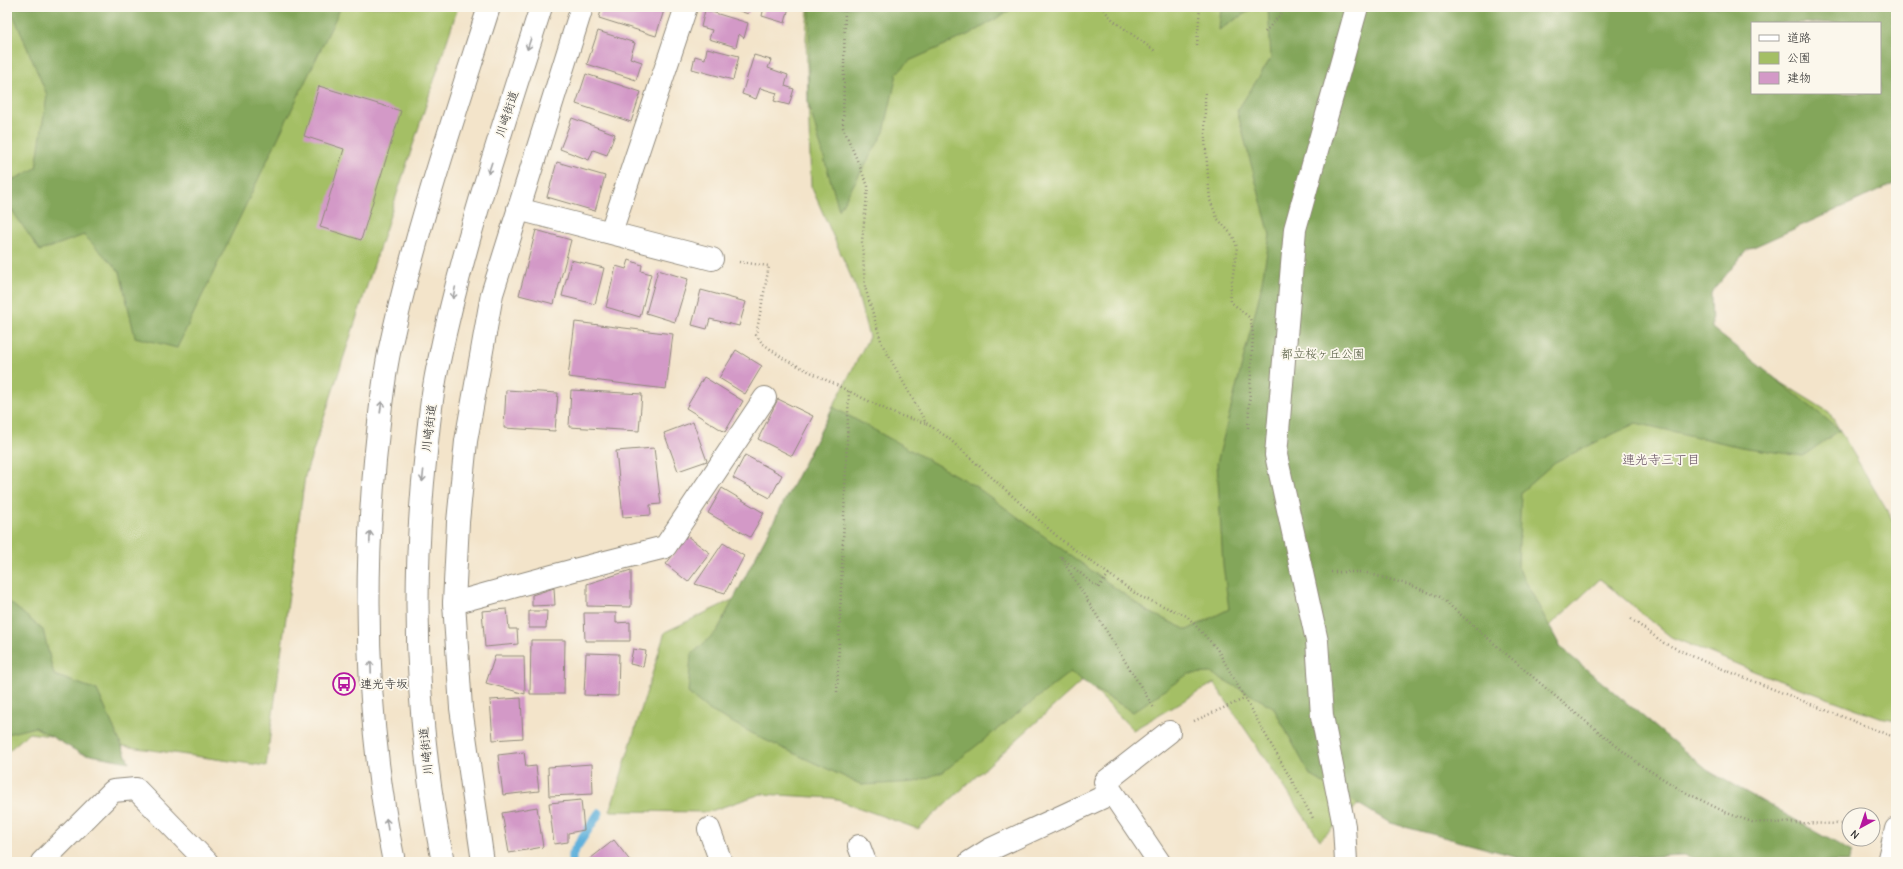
<svg xmlns="http://www.w3.org/2000/svg" width="1903" height="869" viewBox="0 0 1903 869" font-family="'Comic Neue','Klee One',sans-serif">
<style>
.green{fill:#a4bf65;stroke:#687548}
.forest{fill:#83a65a;stroke:#576842;fill-rule:evenodd}
.lines{fill:none;stroke-linecap:round;stroke-linejoin:round}
.stream{stroke:#60b1db;stroke-width:9}
.building{fill:#d399c7}
.minor-casing{stroke:#8f887a;stroke-width:24}
.major-casing{stroke:#8f887a;stroke-width:24}
.path{stroke:#8f887a;stroke-width:2.5;stroke-dasharray:1 3;stroke-linecap:butt}
.minor{stroke:#fff;stroke-width:22}
.major{stroke:#fff;stroke-width:22}
.oneway{stroke:#a0a0a0}
.labels{text-anchor:middle;stroke-width:3.5;stroke-linejoin:round;paint-order:stroke}
.street-label{font-size:12px;fill:#2b2b2b;stroke:#fbf7ec}
.park-label{font-size:12px;fill:#4f573c;stroke:#fbf7ec}
.poi-label{font-size:12px;fill:#2b2b2b;stroke:#fbf7ec;text-anchor:start}
.neighbourhood-label{font-size:13px;fill:#665262;stroke:#fbf7ec}
</style>
<rect width="100%" height="100%" fill="#fbf7ec"/>
<filter id="ink" filterUnits="userSpaceOnUse"><feTurbulence type="fractalNoise" baseFrequency=".025" numOctaves="2"/><feDisplacementMap in="SourceGraphic" scale="8" xChannelSelector="R" yChannelSelector="G"/><feConvolveMatrix kernelMatrix="1 2 1 2 8 2 1 2 1" color-interpolation-filters="sRGB"/></filter>
<filter id="wash" filterUnits="userSpaceOnUse"><feTurbulence type="fractalNoise" baseFrequency=".012" numOctaves="4" result="noise"/><feDisplacementMap in="SourceGraphic" scale="16" xChannelSelector="R" yChannelSelector="G"/><feGaussianBlur stdDeviation="0.9" result="paint"/><feColorMatrix in="noise" values="0 0 0 0 0 0 0 0 0 0 0 0 0 0 0 0 0 1.4 0 .05"/><feComposite in="paint" operator="in"/></filter>
<g filter="url(#wash)">
<rect width="100%" height="100%" fill="#f3e4ca"/>
<path class="green" d="M7 7H458L305 476 266 766 29 733 7 752Z
M808 7H1797L1752 23 1753 220 1669 329 1748 362 1829 412 1896 526V720L1879 717 1756 672 1671 637 1600 579 1320 840 1214 683 1133 730 1084 679 918 829 832 798 761 794 708 812 610 811 665 632 734 599 869 337 856 288 811 186 806 38Z"/>
<path class="forest" d="M10 7H341L177 348 135 337 120 272 84 235 40 251 7 203V183L36 168 47 95Z
M810 7H1015L976 31 909 61 897 74 884 132 839 210 808 102Z
M1221 7H1255L1219 30Z
M1268 7H1896V183L1747 250 1711 293 1712 328 1840 430 1803 456 1741 447 1636 423 1555 462 1521 492 1518 567 1561 648 1707 770 1852 852 1848 862H1705L1684 855 1537 862 1390 823 1310 775 1273 707 1211 673 1188 674 1133 712 1093 688 1070 672 943 772 915 782 862 785 763 739 709 710 688 693 691 655 717 631 833 407 975 486 1147 611 1187 630 1229 609 1223 565 1217 463 1260 293 1270 235 1237 111 1271 58ZM1752 23H1880V93H1752Z
M7 600 43 630 54 675 97 690 129 762 80 753 35 727 7 734Z"/>
<g class="lines">
<path class="stream" d="M572 862V854L599 813"/>
</g>
<g id="blocks">
<path class="building" d="M602 7H665L656 36 599 18Z
M729 7H750L748 14Z
M764 7H789L785 23 762 16Z
M705 10 748 23 744 38 739 34 736 47 709 39 712 30 701 27Z
M598 31 635 43 630 58 642 62 636 80 587 64Z
M707 48 739 56 733 80 692 69 695 56 705 59Z
M754 55 771 60 768 68 788 75 785 86 794 89 789 105 774 101 777 93 760 88 756 99 742 94Z
M586 74 641 92 631 122 576 104Z
M319 86 401 111 361 240 320 227 344 149 304 136Z
M572 118 615 134 607 155 593 150 589 160 560 149Z
M557 162 605 176 595 211 547 197Z
M536 230 571 240 554 304 519 295Z
M571 260 604 268 595 304 562 296Z
M629 260 642 265 641 271 651 274 640 317 606 307 616 266 626 269Z
M658 270 688 279 675 322 646 313Z
M701 290 746 302 739 326 710 319 707 329 692 325Z
M575 322 673 334 666 389 568 377Z
M736 350 762 366 745 394 719 378Z
M704 377 743 401 725 432 686 408Z
M506 390 558 393 555 431 504 428Z
M571 390 642 394 639 431 569 427Z
M778 399 813 416 792 456 758 439Z
M693 422 707 461 678 471 664 433Z
M654 448 661 504 650 505 651 515 623 517 616 451Z
M745 455 782 475 770 498 733 478Z
M722 488 764 513 750 537 708 513Z
M687 536 710 553 688 582 666 564Z
M723 543 744 556 725 593 695 584Z
M631 570V607L587 606V584Z
M554 588 555 605 532 606V595Z
M507 609 509 629H517L518 644 485 647 482 611Z
M529 611H547L546 628H529Z
M584 613H616V623L630 622V641H585Z
M531 640H565L564 694H530Z
M633 649 646 651 643 667 630 664Z
M586 653 619 654 618 696 584 695Z
M495 656H524L525 694 486 683Z
M521 698 523 738 493 740 490 700Z
M524 752 526 767 536 766 539 791 503 795 498 755Z
M592 764 593 794 549 796 548 767Z
M581 800 584 830 568 833V842L554 844 549 803Z
M537 807 543 847 509 853 502 813Z
M614 840 631 862H586Z"/>
</g>
</g>
<g filter="url(#ink)">
<use href="#blocks" fill-opacity="0" stroke="#8f887a" stroke-width="1"/>
<g class="lines">
<g class="minor-casing">
<path id="minor" d="M518 209 712 259
M611 232 686 7
M454 603 574 570 665 547 765 398
M709 829 721 862
M859 846 865 862
M42 862 113 791 136 789 207 862
M970 862 989 850 1112 793
M1159 862 1105 782 1169 732
M1346 862 1344 826 1322 716 1317 641 1276 455 1295 229 1357 7
M1888 862 1896 829"/>
</g>
<g class="major-casing">
<path id="major" d="M394 862C367 731 363 594 375 461 379 423 382 385 390 348 415 232 453 120 489 7
M443 862C416 728 411 588 426 452 429 422 432 390 439 361 464 240 504 124 541 7
M483 862 461 708 454 603 458 522 466 441 492 294 582 7"/>
</g>
<path class="path" d="M845 7 843 127 868 186 862 241 865 287 882 344 926 423 947 437 1060 539 1139 596 1187 616 1217 649 1314 820
M1101 7 1114 21 1155 51
M1265 32 1287 7
M1197 45 1200 7
M1205 93V139L1210 200 1217 218 1233 236 1237 247 1230 294 1231 302 1250 318 1253 333 1248 428
M739 262 769 266 756 335 762 343 784 359 895 414 925 423
M1331 572H1363L1410 585 1440 597 1569 708 1639 764 1681 790 1727 813 1752 822 1842 824 1849 822
M1109 574 1098 588 1060 556 1154 708
M1631 619 1664 643 1705 662 1896 738
M837 692 849 391
M1194 721 1244 699"/>
<use href="#minor" class="minor"/>
<use href="#major" class="major"/>
</g>
<defs><path id="oneway-shaft" d="M-6 0H5M1.5-3L5.5 0L1.5 3" fill="none" stroke-width="1.6" stroke-linecap="round" stroke-linejoin="round"/></defs>
<g class="oneway">
<use href="#oneway-shaft" transform="translate(529 44) rotate(108)"/>
<use href="#oneway-shaft" transform="translate(490 168) rotate(108)"/>
<use href="#oneway-shaft" transform="translate(454 293) rotate(103)"/>
<use href="#oneway-shaft" transform="translate(381 407) rotate(-82)"/>
<use href="#oneway-shaft" transform="translate(423 476) rotate(96)"/>
<use href="#oneway-shaft" transform="translate(370 537) rotate(-88)"/>
<use href="#oneway-shaft" transform="translate(371 667) rotate(-92)"/>
<use href="#oneway-shaft" transform="translate(387 824) rotate(-99)"/>
</g>
</g>
<defs>
<g id="bus-ring" transform="scale(1.15)"><circle r="9.5" fill="#fbf7ec" stroke="#b5179e" stroke-width="1.5"/><path d="M-5-6H5V4H4V6H2V4H-2V6H-4V4H-5ZM-3.5-4V0h7V-4ZM-3.5 1.2v1.5H-2V1.2ZM2 1.2v1.5H3.5V1.2Z" fill="#b5179e"/></g>
</defs>
<g fill-rule="evenodd">
<use href="#bus-ring" x="344" y="684"/>
</g>
<g class="labels">
<g class="street-label">
<text transform="translate(507 114) rotate(-72)" y="4">川崎街道</text>
<text transform="translate(429 428) rotate(-83)" y="4">川崎街道</text>
<text transform="translate(426 751) rotate(-96)" y="4">川崎街道</text>
</g>
<g class="park-label">
<text x="1323" y="358">都立桜ヶ丘公園</text>
</g>
<g class="poi-label">
<text x="360" y="688">連光寺坂</text>
</g>
<g class="neighbourhood-label">
<text x="1661" y="464">連光寺三丁目</text>
</g>
</g>
<rect width="1903" height="869" fill="none" stroke="#fbf7ec" stroke-width="24"/>
<rect x="1751" y="22" width="130" height="72" fill="#fbf7ec" stroke="#a8a59f"/>
<rect x="1759" y="35" width="20" height="6" fill="#ffffff" stroke="#a8a59f"/>
<text x="1787" y="42" font-size="12" fill="#2b2b2b">道路</text>
<rect x="1759" y="52" width="20" height="12" fill="#a4bf65" stroke="#a8a59f"/>
<text x="1787" y="62" font-size="12" fill="#2b2b2b">公園</text>
<rect x="1759" y="72" width="20" height="12" fill="#d399c7" stroke="#a8a59f"/>
<text x="1787" y="82" font-size="12" fill="#2b2b2b">建物</text>
<g transform="translate(1861 827) rotate(220)"><circle r="19" fill="#fbf7ec" stroke="#a8a59f"/>
<path d="M0-3L7 15L0 10L-7 15Z" fill="#b5179e"/>
<text y="-6" font-size="11" font-weight="bold" text-anchor="middle" fill="#2b2b2b">N</text>
</g>
</svg>
